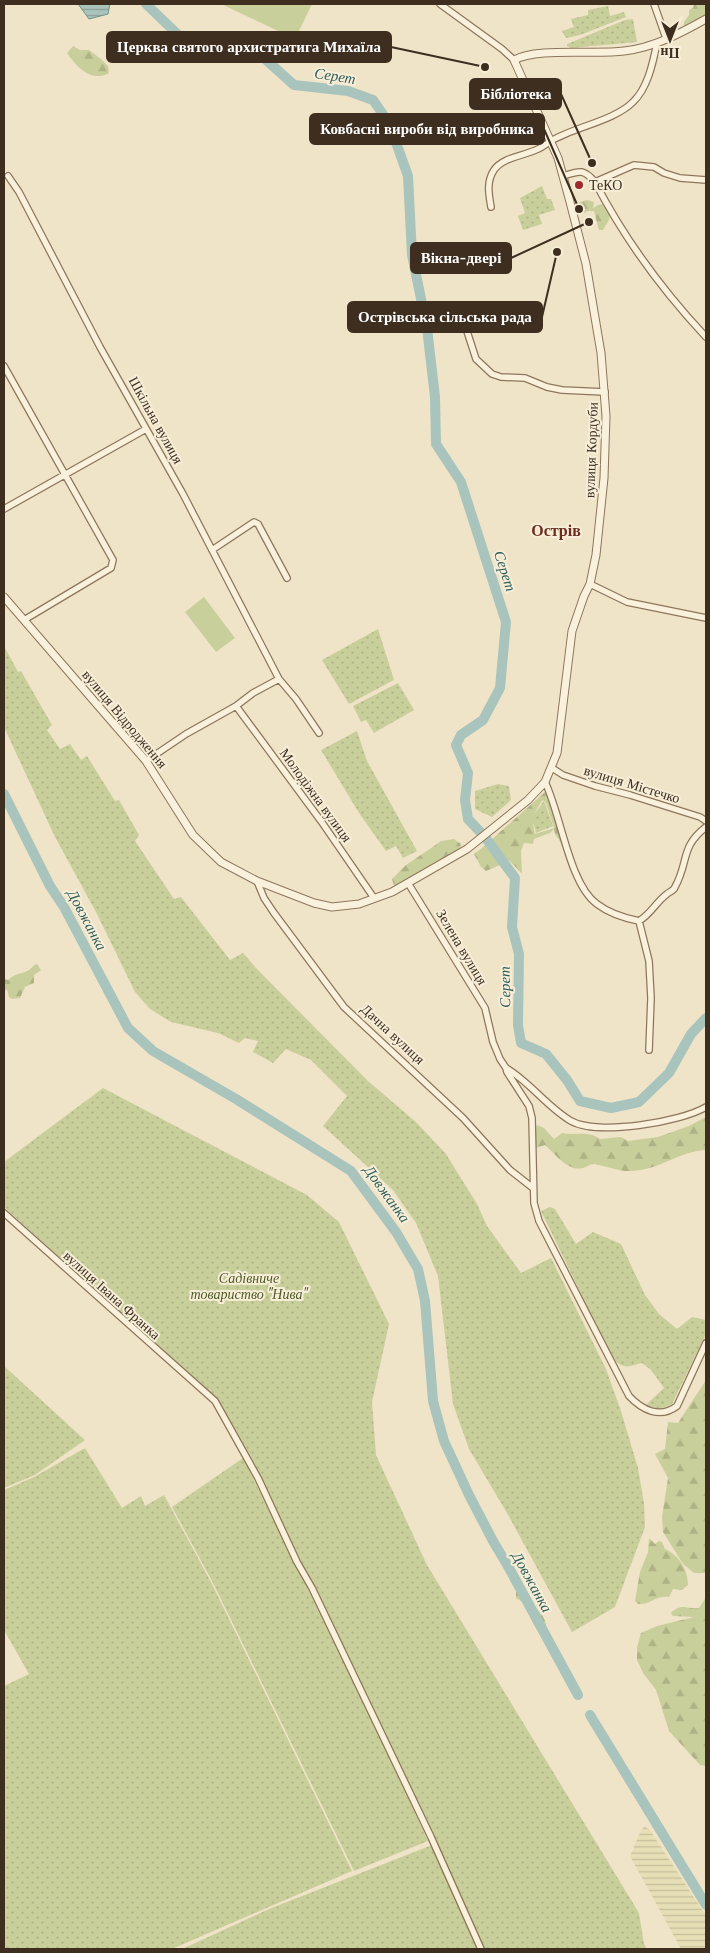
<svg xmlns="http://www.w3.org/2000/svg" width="710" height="1953" viewBox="0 0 710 1953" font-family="'Libre Baskerville',serif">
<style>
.farmland{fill:url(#farmland-rules)}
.grass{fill:#c9cf9b}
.forest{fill:url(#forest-firs);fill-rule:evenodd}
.garden{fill:url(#garden-dots)}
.water{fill:url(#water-rules);stroke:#6f938a}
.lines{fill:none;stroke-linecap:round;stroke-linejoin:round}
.river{stroke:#a9c4bc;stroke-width:10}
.minor-casing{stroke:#8d765c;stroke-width:8}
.tertiary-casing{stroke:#8d765c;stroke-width:9}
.minor{stroke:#faf1dc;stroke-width:5.5}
.tertiary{stroke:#faf1dc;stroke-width:7}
.poi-dot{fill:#9e2a2b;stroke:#f7eed8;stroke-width:2}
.labels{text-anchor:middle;stroke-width:4;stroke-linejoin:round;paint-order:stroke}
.poi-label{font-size:14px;fill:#3d2e20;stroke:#f7eed8;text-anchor:start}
.street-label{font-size:14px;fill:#3d2e20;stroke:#f7eed8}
.park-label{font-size:14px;font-style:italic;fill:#4d5a26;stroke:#f7eed8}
.water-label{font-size:15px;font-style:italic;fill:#2f5d5a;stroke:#f7eed8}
.quarter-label{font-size:16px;font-weight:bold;fill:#6b2e1e;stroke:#f7eed8}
.leader{fill:none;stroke:#3d2e20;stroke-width:2}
.callout-dot{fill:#3d2e20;stroke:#f7eed8;stroke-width:2}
.callout{fill:#3d2e20;stroke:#3d2e20;stroke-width:2}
.callout-label{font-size:15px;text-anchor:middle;font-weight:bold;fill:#fff}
</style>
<defs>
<pattern id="farmland-rules" width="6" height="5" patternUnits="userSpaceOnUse" patternTransform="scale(1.25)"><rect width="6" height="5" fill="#e6deb5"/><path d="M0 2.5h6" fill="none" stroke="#c6bf9b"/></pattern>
<pattern id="forest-firs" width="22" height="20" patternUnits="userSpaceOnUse" patternTransform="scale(1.25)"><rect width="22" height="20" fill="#c9cf9b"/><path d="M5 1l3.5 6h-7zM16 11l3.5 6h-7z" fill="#aeb285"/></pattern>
<pattern id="garden-dots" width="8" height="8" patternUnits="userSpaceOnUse" patternTransform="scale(1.25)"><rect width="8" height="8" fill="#c9cf9b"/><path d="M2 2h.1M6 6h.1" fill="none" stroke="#aeb285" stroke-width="1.8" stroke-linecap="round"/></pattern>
<pattern id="water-rules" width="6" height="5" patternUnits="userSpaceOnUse" patternTransform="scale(1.25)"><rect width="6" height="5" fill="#a9c4bc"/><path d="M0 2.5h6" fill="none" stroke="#8ba098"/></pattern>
</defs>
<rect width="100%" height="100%" fill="#f0e4c8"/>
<path class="farmland" d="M644 1826 650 1830 706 1916V1949H681L630 1856 639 1835Z"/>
<path class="grass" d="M221 4H312L295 39Z
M204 597 235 638 216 652 185 612Z"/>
<path class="forest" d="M694 4H706V16L684 27V22L689 15V10L693 8Z
M73 46 80 50H89L101 59 108 66 109 73C91 83 77 67 67 53Z
M587 200 594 202 593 208 598 205 603 204 610 212 609 220 603 230H599L594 211H588L580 215 578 213 577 204 580 202Z
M545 792 548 795 564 840 561 843 555 834 554 829 550 833 534 839 533 844 524 843 521 851 522 874C512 862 498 853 491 840ZM543 800 546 803 554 828 535 834C531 819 534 812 543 800Z
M454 839 461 844 457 859 401 888 394 886 392 879 406 865 434 846 441 841Z
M487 844 495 852 500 865 486 871 481 867 474 854Z
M37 964 41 970 34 975V983L25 987 20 998 12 999 9 997 7 989 4 992V979L8 980C17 972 19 975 27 971 32 969 32 965 37 964Z
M706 1117V1150C680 1151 659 1170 632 1171 619 1172 607 1166 594 1164 590 1164 587 1167 583 1168 568 1172 555 1154 545 1145L536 1148 533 1145 532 1133 537 1125 544 1128 554 1139 562 1133C575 1136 588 1130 600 1139L621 1137 628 1141 658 1137 689 1126Z
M706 1380V1566L705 1573H694L683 1564 663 1532 662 1517 668 1478 655 1454 665 1449 668 1422 678 1423Z
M649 1539H650L655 1544 659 1541 662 1542 665 1549C679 1555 688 1570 688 1585L682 1590 673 1589 669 1597C655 1595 651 1605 638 1604L635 1601 640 1572 648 1552Z
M511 1577H515L519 1586 526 1590V1601C538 1607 549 1620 546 1633 533 1633 531 1615 526 1605 524 1602 519 1600 516 1598V1587L510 1581Z
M706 1597V1766L700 1765 669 1731 656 1690 643 1673 637 1660V1647L641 1633 657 1626 694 1617 673 1616 671 1613C682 1602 687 1610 699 1608Z"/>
<path class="garden" d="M608 6 610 16 624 12 626 17 580 35 566 38 562 31 574 27 571 19 588 15V10Z
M633 19 637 42 571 48 567 46V44L625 20Z
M542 186 547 199H551L555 210 539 215 542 224 523 230 518 216 525 213 520 198Z
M378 629 394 680 349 704 322 660Z
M4 646 18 672 21 671 52 725 47 730 60 749 70 744 81 760 87 756 115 801 119 800 139 835 135 841 174 899 181 897 230 960 243 953 256 968 368 1081 417 1123 446 1154 477 1204 487 1226 521 1273 551 1258 606 1369 621 1411 638 1468 644 1503 645 1527 615 1607 572 1632 507 1513 469 1449 453 1404 438 1276 416 1223 393 1190 323 1126 347 1096 311 1060 286 1049 273 1063 253 1052 258 1041 245 1038 239 1043 218 1033 171 1022 150 1009 135 992 96 912 55 837 4 727Z
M398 683 414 710 374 733 366 720 361 722 353 706Z
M357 731 367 761 417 851 403 858 396 846 386 851 359 813 321 750Z
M498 784 509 786 511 800 492 817 475 809V791Z
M544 801 553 826 536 833 532 817Z
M103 1088 307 1195 339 1222 389 1324 372 1402 376 1455 427 1565 639 1913 644 1944 647 1949H484L383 1734 285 1531 217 1400 4 1207V1162Z
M550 1207 555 1209 576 1244 593 1232 621 1244 645 1295 659 1314 677 1329 692 1317 706 1320V1334L672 1404 660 1409 646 1405 664 1388 651 1370 642 1363C629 1366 627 1370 613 1360L541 1211Z
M4 1366 85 1440 35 1475 4 1488Z
M85 1448 122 1508 141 1496 145 1506 164 1495 212 1584 352 1871 172 1949H4V1686L29 1674 4 1630V1490L34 1477Z
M243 1458 365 1704 428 1841 354 1871 213 1583 172 1507Z
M432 1845 479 1949H182L269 1909Z"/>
<path class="water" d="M78 4H110L108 14 89 19Z"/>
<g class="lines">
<path class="river" d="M146 4 194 50 253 48 294 85 348 91 373 100 389 123 408 176 412 255 427 328 435 397 436 444 461 482 506 622 500 688 483 720 461 735 456 745 468 773 465 800 468 819 485 837 515 878 512 927 519 954 518 1025 521 1043 546 1054 567 1080 580 1101 611 1108 639 1102 669 1073 691 1034 706 1018
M4 794 50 886 64 907 128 1028 153 1051 236 1099 351 1171 396 1232 418 1269 425 1301 433 1401 444 1441 469 1495 493 1541 509 1568 578 1695
M590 1715 706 1905"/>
<g class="minor-casing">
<path id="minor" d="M440 4 502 49 514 60
M654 4 666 38
M8 176 19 192 100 347 183 494 279 679 296 699 319 733
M563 176C579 171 583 168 595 182 624 238 663 291 706 337
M595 182 634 165 654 167 664 173 680 178 706 180
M491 207C489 195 486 182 494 170 503 157 524 156 538 149 543 147 546 144 551 141 574 127 614 121 633 102 648 88 653 62 657 43
M447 306 464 322 476 359 492 374 501 377 525 378 547 387 562 390 605 392
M4 366 113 560 111 568 24 620
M4 509 146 429
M212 550 254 522 258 524 287 578
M590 584 627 602 706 618
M236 706 321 821 374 898
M146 761 186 734 236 706 253 693 279 679
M552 768 563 775 595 786 630 795 700 817 706 821
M545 782C561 814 569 884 597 904 610 914 624 918 639 921 651 914 656 902 667 894 670 891 674 891 675 887 689 862 680 847 706 827
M257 881 264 898 274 913 344 1007 463 1118 510 1170 533 1188
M408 883 485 1008 493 1042 500 1059 506 1068C530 1082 547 1107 571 1121 598 1136 681 1122 706 1107
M639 921 649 961 651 998 649 1050
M506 1068 507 1072 529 1106 532 1118 534 1203 539 1221 629 1396C642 1410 660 1419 677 1406L706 1343
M4 1213 215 1401 258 1478 297 1562 312 1588 431 1837 481 1949"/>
</g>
<g class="tertiary-casing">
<path id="tertiary" d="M4 597 146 761 193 835 221 862 257 881 314 903 332 907 359 904 392 892 467 849 528 800 545 782 557 753 572 631 584 596 590 584 596 555 604 478 606 416 601 353 586 264 570 202 558 158 514 60C536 47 595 55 624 51 653 48 681 33 706 19"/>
</g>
<use href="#minor" class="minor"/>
<use href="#tertiary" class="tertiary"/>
</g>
<circle class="poi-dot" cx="579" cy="185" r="5"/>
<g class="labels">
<g class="poi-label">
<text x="589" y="190">ТеКО</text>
</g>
<g class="street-label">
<text transform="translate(156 420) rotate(61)" y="5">Шкільна вулиця</text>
<text transform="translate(591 450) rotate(-88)" y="5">вулиця Кордуби</text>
<text transform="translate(125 719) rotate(50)" y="5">вулиця Відродження</text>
<text transform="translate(632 784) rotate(17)" y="5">вулиця Містечко</text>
<text transform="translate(316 795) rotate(54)" y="5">Молодіжна вулиця</text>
<text transform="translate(462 947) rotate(59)" y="5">Зелена вулиця</text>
<text transform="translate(393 1034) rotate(43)" y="5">Дачна вулиця</text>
<text transform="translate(112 1295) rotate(42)" y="5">вулиця Івана Франка</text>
</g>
<g class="park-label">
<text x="249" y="1283">Садівниче<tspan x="249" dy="16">товариство "Нива"</tspan></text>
</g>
<g class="water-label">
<text transform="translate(335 76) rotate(9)" y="5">Серет</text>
<text transform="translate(505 571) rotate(72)" y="5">Серет</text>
<text transform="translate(87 920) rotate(62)" y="5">Довжанка</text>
<text transform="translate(505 987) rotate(-91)" y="5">Серет</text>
<text transform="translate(387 1194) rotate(54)" y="5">Довжанка</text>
<text transform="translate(532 1582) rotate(61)" y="5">Довжанка</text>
</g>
<g class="quarter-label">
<text x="556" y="536">Острів</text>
</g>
</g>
<path class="leader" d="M485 67L391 47M592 163L561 94M579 209L544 129M589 222L511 258M557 252L542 317"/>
<g class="callout-dot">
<circle cx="485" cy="67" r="5"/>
<circle cx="592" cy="163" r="5"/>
<circle cx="579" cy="209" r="5"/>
<circle cx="589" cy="222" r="5"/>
<circle cx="557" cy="252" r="5"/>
</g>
<g class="callout">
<rect x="107" y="32" width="284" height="30" rx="5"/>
<rect x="470" y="79" width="91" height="30" rx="5"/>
<rect x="310" y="114" width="234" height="30" rx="5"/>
<rect x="411" y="243" width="100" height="30" rx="5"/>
<rect x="348" y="302" width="194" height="30" rx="5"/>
</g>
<g class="callout-label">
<text x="249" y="52">Церква святого архистратига Михаїла</text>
<text x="516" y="99">Бібліотека</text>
<text x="427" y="134">Ковбасні вироби від виробника</text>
<text x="461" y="263">Вікна-двері</text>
<text x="445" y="322">Острівська сільська рада</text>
</g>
<rect width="710" height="1953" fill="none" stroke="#3d2e20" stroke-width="10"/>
<g transform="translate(670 40) rotate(180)" stroke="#f7eed8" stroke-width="4" paint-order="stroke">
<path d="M0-4L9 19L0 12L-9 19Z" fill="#3d2e20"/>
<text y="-8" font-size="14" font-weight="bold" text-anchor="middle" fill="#3d2e20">Пн</text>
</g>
</svg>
